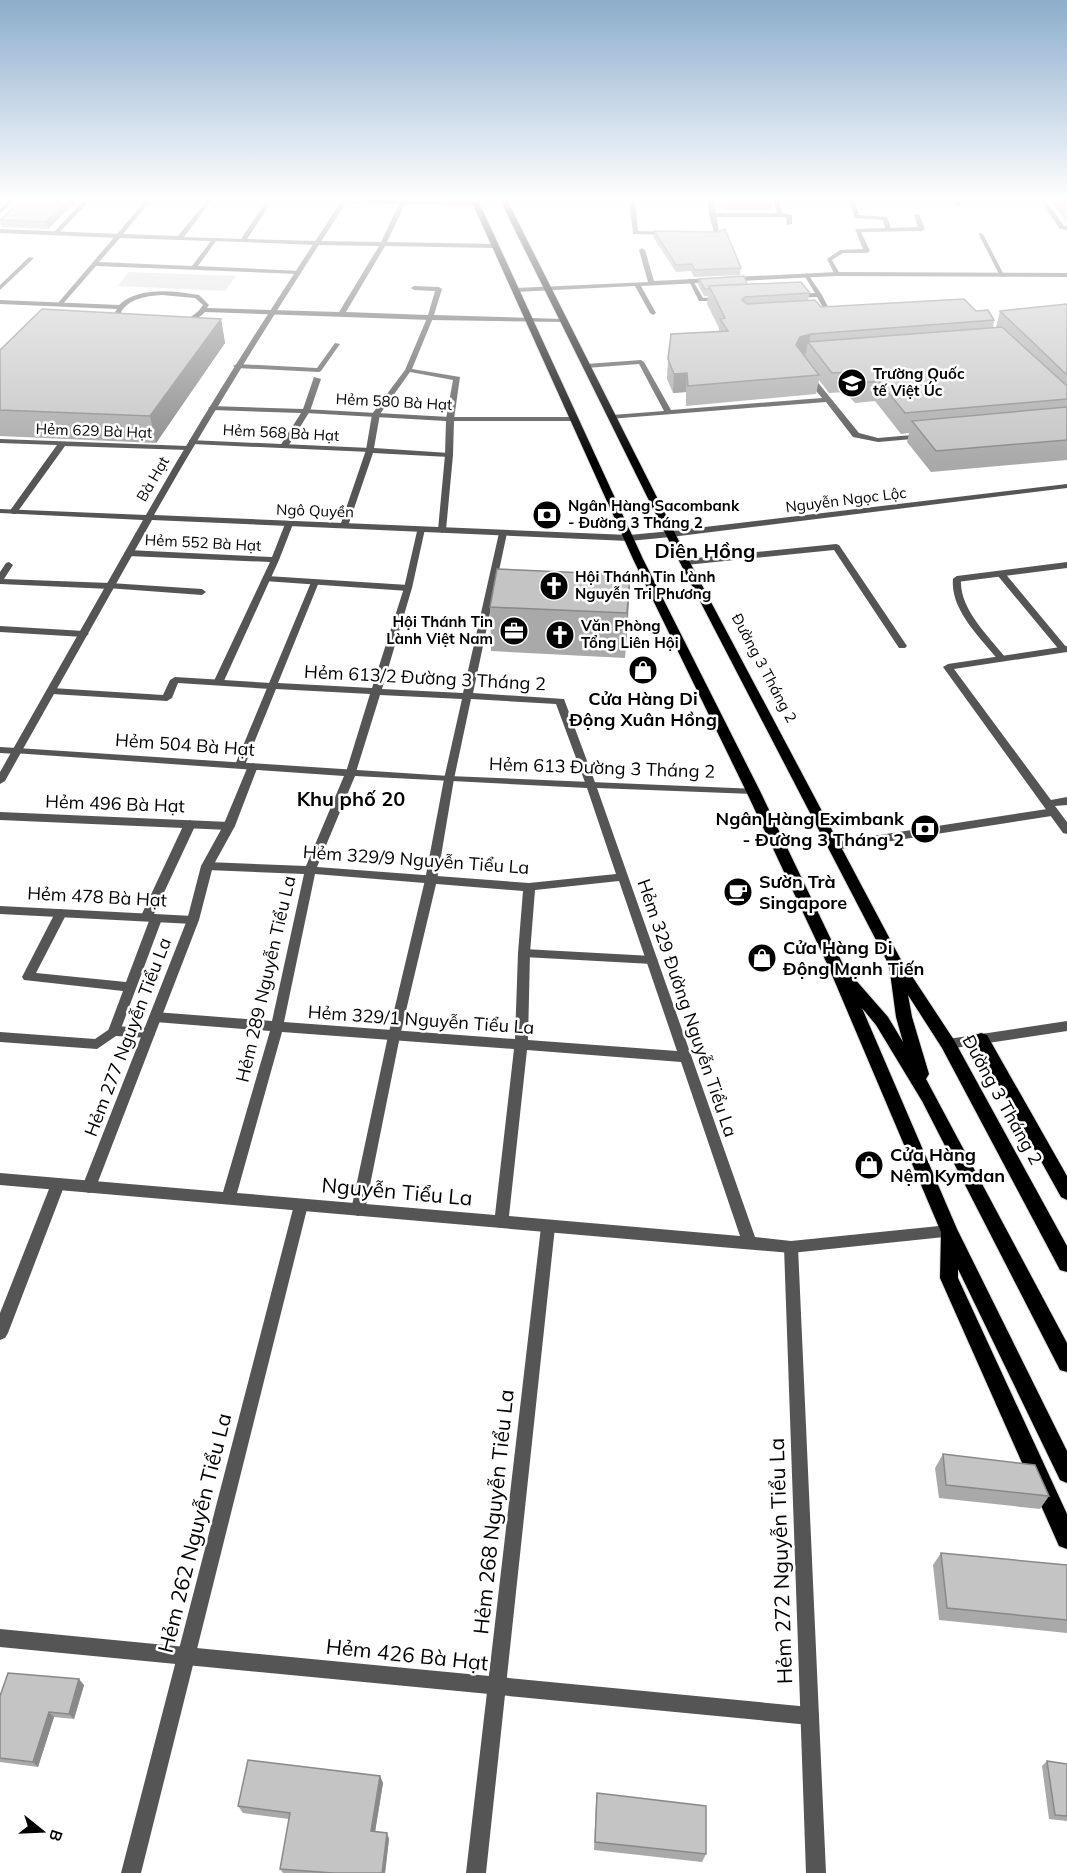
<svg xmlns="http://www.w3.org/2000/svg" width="1067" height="1873" viewBox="0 0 1067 1873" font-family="Mulish,sans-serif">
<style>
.green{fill:#dcdcdc}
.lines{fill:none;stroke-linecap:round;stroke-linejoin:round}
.primary-casing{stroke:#dbdbdb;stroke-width:2}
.service{fill:#555;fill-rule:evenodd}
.minor{fill:#555;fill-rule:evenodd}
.tertiary{fill:#555;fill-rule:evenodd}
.primary{fill:#000;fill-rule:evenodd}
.wall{fill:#a9a9a9}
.shaded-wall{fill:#898989}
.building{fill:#c4c4c4;stroke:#898989;stroke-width:1.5}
.labels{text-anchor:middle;stroke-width:5;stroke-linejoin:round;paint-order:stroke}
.far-poi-label{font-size:15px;font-weight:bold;fill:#000;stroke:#fff;text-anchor:start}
.far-street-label{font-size:15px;fill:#000;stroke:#fff}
.street-label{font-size:18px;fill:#000;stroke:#fff}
.poi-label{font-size:18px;font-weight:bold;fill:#000;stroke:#fff;text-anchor:start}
.far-district-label{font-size:20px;font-weight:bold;fill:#000;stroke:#fff}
.neighbourhood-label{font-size:20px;font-weight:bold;fill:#000;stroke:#fff}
.near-street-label{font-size:21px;fill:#000;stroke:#fff}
</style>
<rect width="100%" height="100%" fill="#fff"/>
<path class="green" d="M129 272 236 276 225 291 118 286Z"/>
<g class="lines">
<g class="primary-casing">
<path id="primary" d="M471 200H478L643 559 760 791 848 975 853 977 888 1017 903 1042 896 1017 889 965 676 555 500 200H507L686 555 900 958 954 1040 1067 1246V1272L1060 1270 942 1048 908 995 912 1017 929 1074 926 1079 1067 1343V1372L1060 1370 922 1101 876 1025 862 1008 957 1229 1067 1451V1483L1060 1480 958 1269V1278L1067 1514V1549L1059 1546 940 1278 941 1232 829 968 746 791 633 559Z
M981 1033 987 1035 1067 1176V1200L1061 1197 973 1039 975 1035Z"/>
</g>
<path class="service" d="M84 200H90L58 234H54V232Z
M146 200H151L123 234 178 236 207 200H212L184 237 241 239 267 200H273L247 239 317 241 320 243 317 245 216 241 198 266 300 271 298 274 96 266 62 305H58V303ZM120 238 211 241 192 266 99 262Z
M392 200 476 202 479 204 476 206 345 203 342 201Z
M629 200H635L638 231 669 232 671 235 633 234Z
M708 200H714L716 213H777L773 200H779L782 213 792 215V224L787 225 786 217H717L719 235H703V233L714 232 709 215Z
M848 200H854L859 215 887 217 891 228 918 227 914 215 919 214 925 229 922 231 861 232 870 251 867 253H843L832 260 840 274 835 275 827 259 840 250 863 249 855 229 885 228 883 220 855 218Z
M912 200H918L919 203 914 204Z
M954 200H960L962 207H958Z
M1040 200H1045L1064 226H1067V230L1060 229Z
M978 233 983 234 1005 277 1000 276Z
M29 257 34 258 0 290V285Z
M807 273 822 295 832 315 821 316V314L826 313 817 297 794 298 791 296 794 294 815 293 804 275Z
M688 279H692L703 298 723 297 726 299 723 301H699Z
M430 316 433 318 412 369 460 377 454 419 450 421 446 419 453 380 410 372 380 414 374 448 449 453 453 455 449 457 373 453 348 526 341 528 340 526 366 450 372 414 405 370 427 318Z
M335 343 340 344 321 371 319 372 237 368 233 366 237 364 317 368Z
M641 360 644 362 671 410 822 398 804 376 808 374H811L859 433 878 438 924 434 928 436 924 438 878 442 853 437 826 402 609 419V415H612L664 411 639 364 586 368 582 366 586 364Z
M314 377 321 379 310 411 287 448 280 446 301 413 212 410 208 408 212 406 303 409Z
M0 439 188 446 192 448 188 450 65 446 16 514H13L9 512 57 445 0 443Z
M289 521 293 524 279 560 223 683 221 685H215L213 683 270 562 128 556 124 553 128 550 272 557 285 524Z
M418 527 425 529 412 588 382 689 463 693 499 533 506 531 507 533 473 693 564 699 596 785 591 788 586 785 556 704 471 699 454 779 437 880 400 1036 365 1210 363 1214 358 1216 353 1214 351 1210 388 1036 425 880 444 779 462 699 380 695 356 772 351 775 346 772 370 694 276 689 245 765 240 768 235 765 312 580H318L319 582 278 683 372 688 404 588Z
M836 544 839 545 907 646 905 648H899L834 550 686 565 682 562 686 559Z
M9 562 13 565 4 579 110 583 114 586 110 589 0 584V572L6 563Z
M1001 571 1004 572 1067 648V652H1061L998 576 997 574Z
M957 576 961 579C959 609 988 635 1005 657V661H999C981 638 950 610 953 579Z
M0 626 84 631 89 634 84 637 0 632Z
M0 747 17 748 22 751 17 754 0 753Z
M253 763 258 766 235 826 213 866 199 920 96 1187 94 1191 89 1193 84 1191 82 1187 187 920 201 866 223 826 248 766Z
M1054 808 1059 812 1058 815 834 850 828 846 834 842Z
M190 820 196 824 153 916H160L162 919 119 1034H109L108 1031 123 991 24 980 22 977 55 913 61 909 67 913 36 973 126 982 149 921H142L140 918 184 824Z
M524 949 652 956 658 960 652 964 524 957 518 953Z
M58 1178 63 1180 65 1184 8 1333 5 1338 0 1340V1313L51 1184 53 1180Z
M301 1199 306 1201 308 1205 141 1873H121L294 1205 296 1201Z
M548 1221 553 1223 555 1227 486 1873H466L541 1227 543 1223Z
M791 1241 796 1242 798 1247 826 1873H806L784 1247 786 1242Z"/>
<path class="minor" d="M9 200H15L0 214V209Z
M403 200 406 202 387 242 496 244 499 246 496 248 385 246 346 312 428 315 435 291 414 290 411 288 414 286 439 287 442 289 434 315 564 319 567 321 566 322 430 320 205 312C190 330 124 337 115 312L117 309 0 304V300L119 305C139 286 174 291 199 295L209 305 207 308 339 312 379 246 317 245 314 243 317 241 381 242 400 202ZM162 295 195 298 203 305C187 330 146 328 123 316L121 312C130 298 147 296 162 295Z
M0 229 120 234 123 236 120 238 0 233Z
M642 248 645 250 654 281 837 272 1067 273V277L837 276 641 286 656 313 653 315 650 313 635 286 516 292 513 290 516 288 648 282 639 250Z
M303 409 450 417H575L579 419 575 421H454L453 455 446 530 442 533 438 530 445 455 446 421 306 413 302 411Z
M189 440 370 448 374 450 370 452 192 444H189Z
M1067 484V488L671 537 667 534 671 531Z
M1067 562V568L957 582 953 579 957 576Z
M267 576 408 585 412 588 408 591 264 581 263 579Z
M110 583 202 589 206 592 202 595 107 588V584Z
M1067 646V652L954 669 1051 800 1067 797V805L1055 806 1067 822V834L1063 833 943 667 948 664Z
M175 677 271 683 276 686 271 689 178 683 172 698 167 701 52 694 47 691 52 688 163 695 170 680Z
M17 748 449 776 757 789 758 791 753 794 597 788 755 1237 791 1241 949 1225 954 1226 956 1231 954 1236 791 1253 0 1185V1173L223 1192 270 1031 155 1022 151 1020 149 1017 151 1014 155 1012 272 1021 304 874 207 870 201 866 207 862 306 866 344 776 13 753 12 751 13 749ZM355 776 587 788 616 874 529 883 317 867ZM315 874 523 891 518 953 515 1039 284 1022ZM619 881 677 1051 528 1040 530 953 535 890ZM282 1032 514 1049 495 1215 237 1193ZM527 1050 681 1062 740 1236 509 1216Z
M0 812 229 822 235 826 229 830 0 820Z
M0 906 193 916 199 920 193 924 0 914Z
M1067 1021V1031L948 1049 943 1048 942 1044 943 1040 948 1039Z
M114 1026 149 1028 154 1030 155 1033 154 1036 149 1038 116 1036 97 1049 0 1042V1032L95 1039Z
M0 1629 810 1707 817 1709 819 1716 817 1723 810 1725 0 1647Z"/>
<path class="tertiary" d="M342 200H348C280 304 215 408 154 515L629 535 671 531 675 534 671 537 629 541 152 520 5 781 0 784V772L143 520 0 513V509L146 515C207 407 274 304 342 200Z"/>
<use href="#primary" class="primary"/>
</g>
<path class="wall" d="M21 200H78L48 229 1 227 0 220Z
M721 200H773L772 210H722Z
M1051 200H1067V223Z
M654 231 741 268 740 275 694 277 691 271 676 272 653 237Z
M699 279 810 293 808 300 821 307 976 311 994 320 993 328 996 327 1000 311 1067 304V460L931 472 907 442 909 433 901 434 875 401 855 403 845 392 829 393 819 380 816 394 686 406V392L673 393 667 379 668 359 719 331V328L707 304 708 296H704L698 285Z
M221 319 225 343 156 443 0 436V350Z
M630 575 625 658 491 651 490 607Z
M943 1454 1049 1496 1040 1509 939 1498 935 1468Z
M941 1553 1067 1565V1633L939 1620 933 1565Z
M84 1685 74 1719 54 1717 38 1767 0 1762V1696Z
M1047 1761 1067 1764V1821L1049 1819 1042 1766Z
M380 1776 383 1783 375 1832 387 1833 389 1839 385 1873H283L280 1869 289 1819 243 1813 238 1806Z
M597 1793 706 1854 702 1862 594 1850 596 1802Z"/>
<path class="shaded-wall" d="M70 200H78L48 229 46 222Z
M221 319 225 343 156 443 150 416Z
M811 334 809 344 808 342 806 353 797 356 796 345 800 337Z
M687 373 686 392 673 393 674 374Z
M630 575 628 619 625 658 627 613Z
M79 1679 84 1685 74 1719 69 1714Z
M49 1712 54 1717 38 1767 33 1762Z
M380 1776 383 1783 374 1838 371 1831Z
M387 1833 389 1839 385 1873H382Z"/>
<path class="building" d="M21 200H70L46 222 0 220Z
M725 229 741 268 694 270 692 264 676 265 654 231 718 232Z
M744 276 747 284 709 286V289H705L699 279Z
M801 282 810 293 745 297 742 300 747 304 815 300 821 307 964 299 976 311 988 310 994 320 811 334 800 337 796 345 819 375 688 386 687 373 674 374 668 359 671 334 728 331 720 319 725 318 709 286Z
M1067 304V375L1000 311Z
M42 309 221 319 150 416 0 410V350Z
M1002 327 1067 386V399L905 413 879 381 858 383 849 372 832 373 808 342Z
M1067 407V440L936 451 912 421Z
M497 569 630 575 627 613 490 607Z
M943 1454 1035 1465 1049 1496 946 1485Z
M941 1553 1067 1565V1620L947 1608Z
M8 1673 79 1679 69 1714 49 1712 33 1762 0 1758V1696Z
M248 1760 380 1776 371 1831 387 1833 382 1873H333L280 1869 290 1813 238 1806Z
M1047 1761 1067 1764V1816L1055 1815Z
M597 1793 706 1806V1854L595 1842Z"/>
<linearGradient id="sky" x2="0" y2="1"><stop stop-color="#8cadcc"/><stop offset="0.43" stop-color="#fff"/><stop offset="1" stop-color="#fff" stop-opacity="0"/></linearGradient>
<rect width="1067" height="463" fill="url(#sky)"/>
<defs>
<g id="school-disc" transform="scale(1.5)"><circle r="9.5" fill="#000" stroke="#fff"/><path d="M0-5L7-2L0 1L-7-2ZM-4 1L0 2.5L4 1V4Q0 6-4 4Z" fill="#fff"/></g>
<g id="bank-disc" transform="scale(1.5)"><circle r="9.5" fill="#000" stroke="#fff"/><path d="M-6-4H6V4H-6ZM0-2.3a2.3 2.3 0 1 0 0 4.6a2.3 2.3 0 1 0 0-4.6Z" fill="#fff"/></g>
<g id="church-disc" transform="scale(1.5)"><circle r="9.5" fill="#000" stroke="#fff"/><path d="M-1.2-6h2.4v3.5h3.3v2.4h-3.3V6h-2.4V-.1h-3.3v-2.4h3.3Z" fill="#fff"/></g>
<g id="office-disc" transform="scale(1.5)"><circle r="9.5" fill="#000" stroke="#fff"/><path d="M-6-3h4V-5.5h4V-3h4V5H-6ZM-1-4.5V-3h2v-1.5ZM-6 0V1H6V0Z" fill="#fff"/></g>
<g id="shop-disc" transform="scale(1.5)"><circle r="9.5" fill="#000" stroke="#fff"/><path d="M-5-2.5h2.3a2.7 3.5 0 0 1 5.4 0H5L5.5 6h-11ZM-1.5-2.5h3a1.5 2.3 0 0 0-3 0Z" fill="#fff"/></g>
<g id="cafe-disc" transform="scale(1.5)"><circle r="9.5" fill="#000" stroke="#fff"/><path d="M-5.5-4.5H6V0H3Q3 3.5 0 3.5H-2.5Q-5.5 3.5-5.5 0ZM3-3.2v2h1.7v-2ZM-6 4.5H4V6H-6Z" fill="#fff"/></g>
</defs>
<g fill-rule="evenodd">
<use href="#school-disc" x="852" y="383"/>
<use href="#bank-disc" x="547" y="515"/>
<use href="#church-disc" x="554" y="586"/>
<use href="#office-disc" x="514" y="631"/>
<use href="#church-disc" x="560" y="635"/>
<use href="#shop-disc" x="643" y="670"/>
<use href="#bank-disc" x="925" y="829"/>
<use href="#cafe-disc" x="738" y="892"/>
<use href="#shop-disc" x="762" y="958"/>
<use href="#shop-disc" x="869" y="1165"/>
</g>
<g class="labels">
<g class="far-poi-label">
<text x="873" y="379">Trường Quốc<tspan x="873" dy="17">tế Việt Úc</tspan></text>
<text x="568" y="511">Ngân Hàng Sacombank<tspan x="568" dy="17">- Đường 3 Tháng 2</tspan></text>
<text x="575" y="582">Hội Thánh Tin Lành<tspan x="575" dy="17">Nguyễn Tri Phương</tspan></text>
<text x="493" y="627" text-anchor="end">Hội Thánh Tin<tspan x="493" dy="17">Lành Việt Nam</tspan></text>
<text x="581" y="631">Văn Phòng<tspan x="581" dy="17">Tổng Liên Hội</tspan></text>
</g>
<g class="far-street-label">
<text transform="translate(394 402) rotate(3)" y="5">Hẻm 580 Bà Hạt</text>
<text transform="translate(94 431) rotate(2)" y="5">Hẻm 629 Bà Hạt</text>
<text transform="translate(281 433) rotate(3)" y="5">Hẻm 568 Bà Hạt</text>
<text transform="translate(153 479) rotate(-60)" y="5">Bà Hạt</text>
<text transform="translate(846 500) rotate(-7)" y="5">Nguyễn Ngọc Lộc</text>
<text transform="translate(315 511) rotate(2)" y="5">Ngô Quyền</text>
<text transform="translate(203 543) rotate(3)" y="5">Hẻm 552 Bà Hạt</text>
<text transform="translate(764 668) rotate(62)" y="5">Đường 3 Tháng 2</text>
</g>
<g class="street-label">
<text transform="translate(425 678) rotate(3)" y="6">Hẻm 613/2 Đường 3 Tháng 2</text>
<text transform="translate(185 745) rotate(4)" y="6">Hẻm 504 Bà Hạt</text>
<text transform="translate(602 768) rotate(2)" y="6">Hẻm 613 Đường 3 Tháng 2</text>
<text transform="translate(115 804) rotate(2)" y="6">Hẻm 496 Bà Hạt</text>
<text transform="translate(416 860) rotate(4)" y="6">Hẻm 329/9 Nguyễn Tiểu La</text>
<text transform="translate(97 897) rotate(3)" y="6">Hẻm 478 Bà Hạt</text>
<text transform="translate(266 979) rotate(-77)" y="6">Hẻm 289 Nguyễn Tiểu La</text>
<text transform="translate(687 1008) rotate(71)" y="6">Hẻm 329 Đường Nguyễn Tiểu La</text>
<text transform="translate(421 1020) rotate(4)" y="6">Hẻm 329/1 Nguyễn Tiểu La</text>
<text transform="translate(128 1037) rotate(-69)" y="6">Hẻm 277 Nguyễn Tiểu La</text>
<text transform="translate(1002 1100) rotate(61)" y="6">Đường 3 Tháng 2</text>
</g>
<g class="poi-label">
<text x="643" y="705" text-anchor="middle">Cửa Hàng Di<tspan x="643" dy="21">Động Xuân Hồng</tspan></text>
<text x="904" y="825" text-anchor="end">Ngân Hàng Eximbank<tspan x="904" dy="21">- Đường 3 Tháng 2</tspan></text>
<text x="759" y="888">Sườn Trà<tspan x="759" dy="21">Singapore</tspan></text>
<text x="783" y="954">Cửa Hàng Di<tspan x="783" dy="21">Động Mạnh Tiến</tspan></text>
<text x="890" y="1161">Cửa Hàng<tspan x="890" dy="21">Nệm Kymdan</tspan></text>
</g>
<g class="far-district-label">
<text x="705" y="558">Diên Hồng</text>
</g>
<g class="neighbourhood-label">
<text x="351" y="806">Khu phố 20</text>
</g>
<g class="near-street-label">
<text transform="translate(397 1192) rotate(5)" y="7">Nguyễn Tiểu La</text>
<text transform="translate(494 1512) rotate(-84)" y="7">Hẻm 268 Nguyễn Tiểu La</text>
<text transform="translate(195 1533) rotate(-76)" y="7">Hẻm 262 Nguyễn Tiểu La</text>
<text transform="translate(781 1561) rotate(-92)" y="7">Hẻm 272 Nguyễn Tiểu La</text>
<text transform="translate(407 1655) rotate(6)" y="7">Hẻm 426 Bà Hạt</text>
</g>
</g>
<g transform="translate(42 1831) rotate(108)" stroke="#ffffff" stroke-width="4.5" paint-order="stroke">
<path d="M0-4.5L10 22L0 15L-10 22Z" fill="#000000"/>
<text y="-9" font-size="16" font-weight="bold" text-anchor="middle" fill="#000000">B</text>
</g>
</svg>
